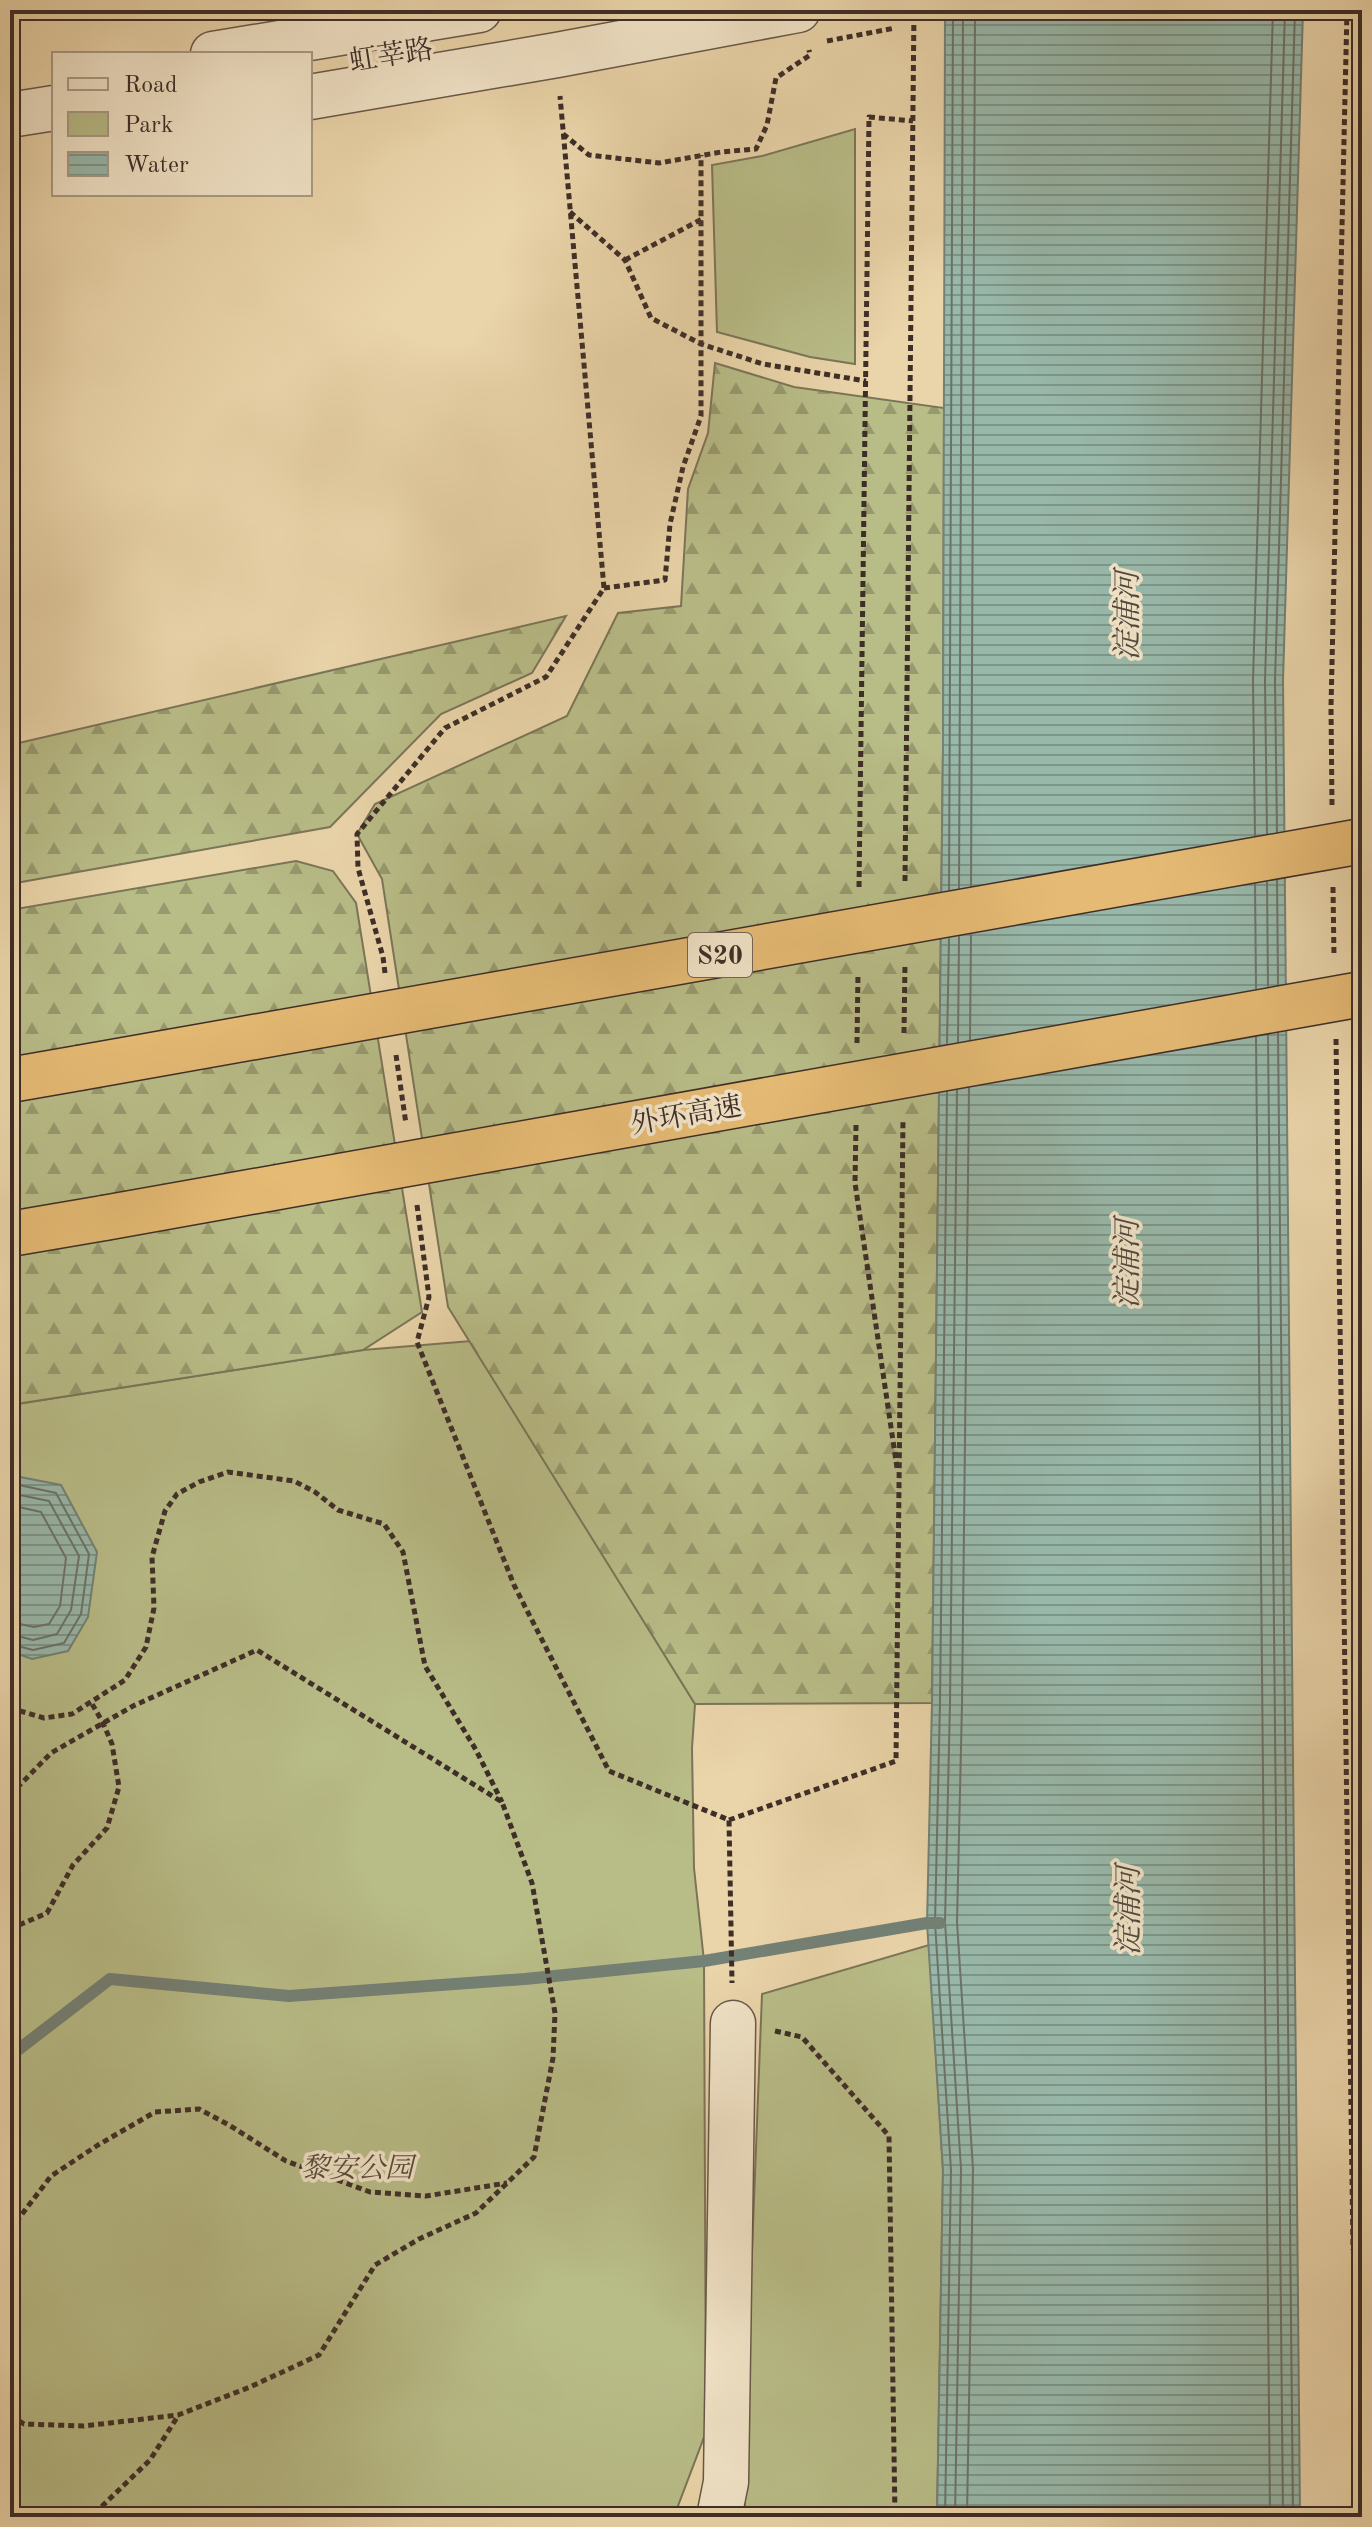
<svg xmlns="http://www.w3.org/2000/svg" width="1372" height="2527" viewBox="0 0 1372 2527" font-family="'Old Standard TT','Noto Serif SC',serif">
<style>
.green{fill:#b8bc87;stroke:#7b7558;stroke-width:2}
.forest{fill:url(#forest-firs);stroke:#7b7558;stroke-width:2}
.water{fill:url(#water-rules);stroke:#748176;stroke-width:2}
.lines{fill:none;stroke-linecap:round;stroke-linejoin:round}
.shore{stroke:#6b7369;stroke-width:2}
.stream{stroke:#748176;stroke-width:12}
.minor-casing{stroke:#695848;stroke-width:47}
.highway-casing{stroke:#3e2e28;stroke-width:47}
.path{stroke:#3e2e28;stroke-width:5;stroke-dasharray:6 4;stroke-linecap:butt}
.minor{stroke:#f1e3c7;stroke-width:44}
.highway{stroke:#e5ba74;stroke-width:44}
.highway-bridge-casing{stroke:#3e2e28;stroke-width:47;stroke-linecap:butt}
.highway-bridge{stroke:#e5ba74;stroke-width:44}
.labels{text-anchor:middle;stroke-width:7;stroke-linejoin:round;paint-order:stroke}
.shield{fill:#f1e3c7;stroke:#746458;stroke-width:2}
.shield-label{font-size:26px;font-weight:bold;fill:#3e2e28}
.street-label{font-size:28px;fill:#3e2e28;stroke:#f1e3c7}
.park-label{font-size:28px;font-style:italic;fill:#564a3b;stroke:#f1e3c7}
.water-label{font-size:30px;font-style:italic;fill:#504a42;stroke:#f1e3c7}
</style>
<defs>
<pattern id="forest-firs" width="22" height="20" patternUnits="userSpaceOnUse" patternTransform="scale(2)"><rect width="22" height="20" fill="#b8bc87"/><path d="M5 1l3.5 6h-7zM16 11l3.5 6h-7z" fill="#97996e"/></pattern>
<pattern id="water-rules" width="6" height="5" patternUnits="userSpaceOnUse" patternTransform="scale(2)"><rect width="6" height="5" fill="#98b8aa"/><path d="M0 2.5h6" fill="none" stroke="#7d968a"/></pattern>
</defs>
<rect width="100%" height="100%" fill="#ead4a9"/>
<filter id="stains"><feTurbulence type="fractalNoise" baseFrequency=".0025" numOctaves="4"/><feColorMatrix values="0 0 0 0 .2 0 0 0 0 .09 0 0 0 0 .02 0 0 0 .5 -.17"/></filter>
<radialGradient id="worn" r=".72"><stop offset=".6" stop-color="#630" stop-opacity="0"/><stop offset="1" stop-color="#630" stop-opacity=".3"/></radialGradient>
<path class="green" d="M855 129V364L810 357 717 332 712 165 762 156Z
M471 1341 695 1704 692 1748 694 1868 704 1961 706 2432 676 2511 643 2517H10V1405L363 1350Z
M929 1945 943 2170 937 2517H745L744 2458 762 1994Z"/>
<path class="forest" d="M715 363 794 387 944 408 943 747 932 1703 695 1704 448 1307 382 879 357 834 375 804 567 716 618 613 681 606 688 489 708 433Z
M566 616 532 673 441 714 330 827 10 884V745Z
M296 861 333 871 356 903 422 1312 363 1350 10 1405V910Z"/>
<path class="water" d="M945 10H1303L1283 681 1300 2517H937L943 2170 927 1923 932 1703 943 747Z
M10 1475 61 1485 97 1552 88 1617 68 1651 32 1659 10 1651Z"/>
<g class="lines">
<path class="shore" d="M1277 832 1275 681 1295 10
M1267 834 1265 681 1285 10
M1255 836 1253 680 1273 10
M1277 880 1278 985
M1267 882 1268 986
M1255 884 1256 988
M971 886 975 10
M959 888 963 10
M949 890 953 10
M1278 1033 1293 2517
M1268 1035 1283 2517
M1256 1037 1270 2517
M970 1040 971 935
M958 1042 959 937
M947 1043 949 939
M10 1483 56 1493 89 1554 81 1614 64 1643 33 1650 10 1644
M10 1493 49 1501 79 1556 71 1610 57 1634 33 1640 10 1634
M10 1505 41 1512 66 1558 60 1606 49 1624 34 1627 10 1622
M945 2517 951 2170 935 1923 940 1703 947 1092
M955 2517 961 2169 945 1922 950 1703 957 1090
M967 2517 973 2169 957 1922 962 1704 969 1088"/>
<path class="stream" d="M10 2056 110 1979 289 1996 525 1979 704 1961 927 1923H940"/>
<g class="minor-casing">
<path id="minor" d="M213 54 479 10
M310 97 557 55 798 10
M10 115 54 108
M719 2517 726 2482 733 2023"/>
</g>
<g class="highway-casing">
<path id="highway" d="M10 1080 79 1068
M10 1234 104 1218"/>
</g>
<path class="path" d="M827 41 895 28
M563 134 589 155 659 163 721 152 756 149 767 125 776 78 810 55 809 50
M570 212 625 260 651 318 701 344 763 364 866 381
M625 260 702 219
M604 588 665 580 670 524 683 467 701 416V155
M1332 805 1331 707 1347 10
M905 881 914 10
M859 887 869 117 913 121
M1333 887 1334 957
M385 973 383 957 358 868 357 834 445 728 546 677 604 588 560 96
M904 1033 905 963
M1336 1039 1353 2249 1362 2257
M857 1043 858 973
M396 1055 406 1124
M856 1125 855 1183 897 1468
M417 1205 429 1297 417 1342 514 1585 609 1771 729 1820 732 1983
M10 1708 44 1718 72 1714 125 1680 146 1647 154 1608 152 1557 165 1511 177 1494 199 1482 228 1472 294 1481 315 1492 338 1510 384 1524 403 1552 425 1666 476 1750 502 1802
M10 1795 51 1753 133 1706 257 1650 502 1802 532 1883 555 2013 553 2058 534 2157 476 2213 419 2239 375 2265 319 2355 250 2387 178 2415 84 2426 24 2424 10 2415
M729 1820 896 1761 903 1119
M10 1929 47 1913 73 1865 107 1828 119 1787 112 1744 103 1723 91 1702
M775 2031 802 2037 889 2136 895 2517
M10 2230 51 2176 98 2145 155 2112 199 2109 229 2125 286 2161 370 2192 426 2196 507 2183
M85 2517 96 2512 150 2460 178 2416"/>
<use href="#minor" class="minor"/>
<use href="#highway" class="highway"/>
<g class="highway-bridge-casing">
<path id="highway-bridge" d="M79 1068 1362 841
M104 1218 1362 994"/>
</g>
<use href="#highway-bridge" class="highway-bridge"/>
</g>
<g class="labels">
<rect class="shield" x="688" y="933" width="64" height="44" rx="6"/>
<g class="shield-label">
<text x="720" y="964">S20</text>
</g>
<g class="street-label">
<text transform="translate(391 54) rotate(-9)" y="10">虹莘路</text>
<text transform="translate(686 1114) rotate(-10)" y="10">外环高速</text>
</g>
<g class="park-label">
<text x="357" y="2177">黎安公园</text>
</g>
<g class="water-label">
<text transform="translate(1127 616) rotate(-90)" y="10">淀浦河</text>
<text transform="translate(1127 1264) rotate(-90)" y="10">淀浦河</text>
<text transform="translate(1128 1911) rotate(-90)" y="10">淀浦河</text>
</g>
</g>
<rect width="1372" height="2527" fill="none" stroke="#ead4a9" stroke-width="40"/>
<rect x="12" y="12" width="1348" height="2503" fill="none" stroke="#3e2e28" stroke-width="4"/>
<rect x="20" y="20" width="1332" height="2487" fill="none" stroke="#3e2e28" stroke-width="2"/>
<rect x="52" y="52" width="260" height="144" fill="#f1e3c7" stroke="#a99b87" stroke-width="2"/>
<rect x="68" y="78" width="40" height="12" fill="#f1e3c7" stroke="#a99b87" stroke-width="2"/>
<text x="124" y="92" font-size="24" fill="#3e2e28">Road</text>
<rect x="68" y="112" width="40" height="24" fill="#b8bc87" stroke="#a99b87" stroke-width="2"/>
<text x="124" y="132" font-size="24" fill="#3e2e28">Park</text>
<rect x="68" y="152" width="40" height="24" fill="url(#water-rules)" stroke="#a99b87" stroke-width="2"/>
<text x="124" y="172" font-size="24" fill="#3e2e28">Water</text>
<rect width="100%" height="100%" filter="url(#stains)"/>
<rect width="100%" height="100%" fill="url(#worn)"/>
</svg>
